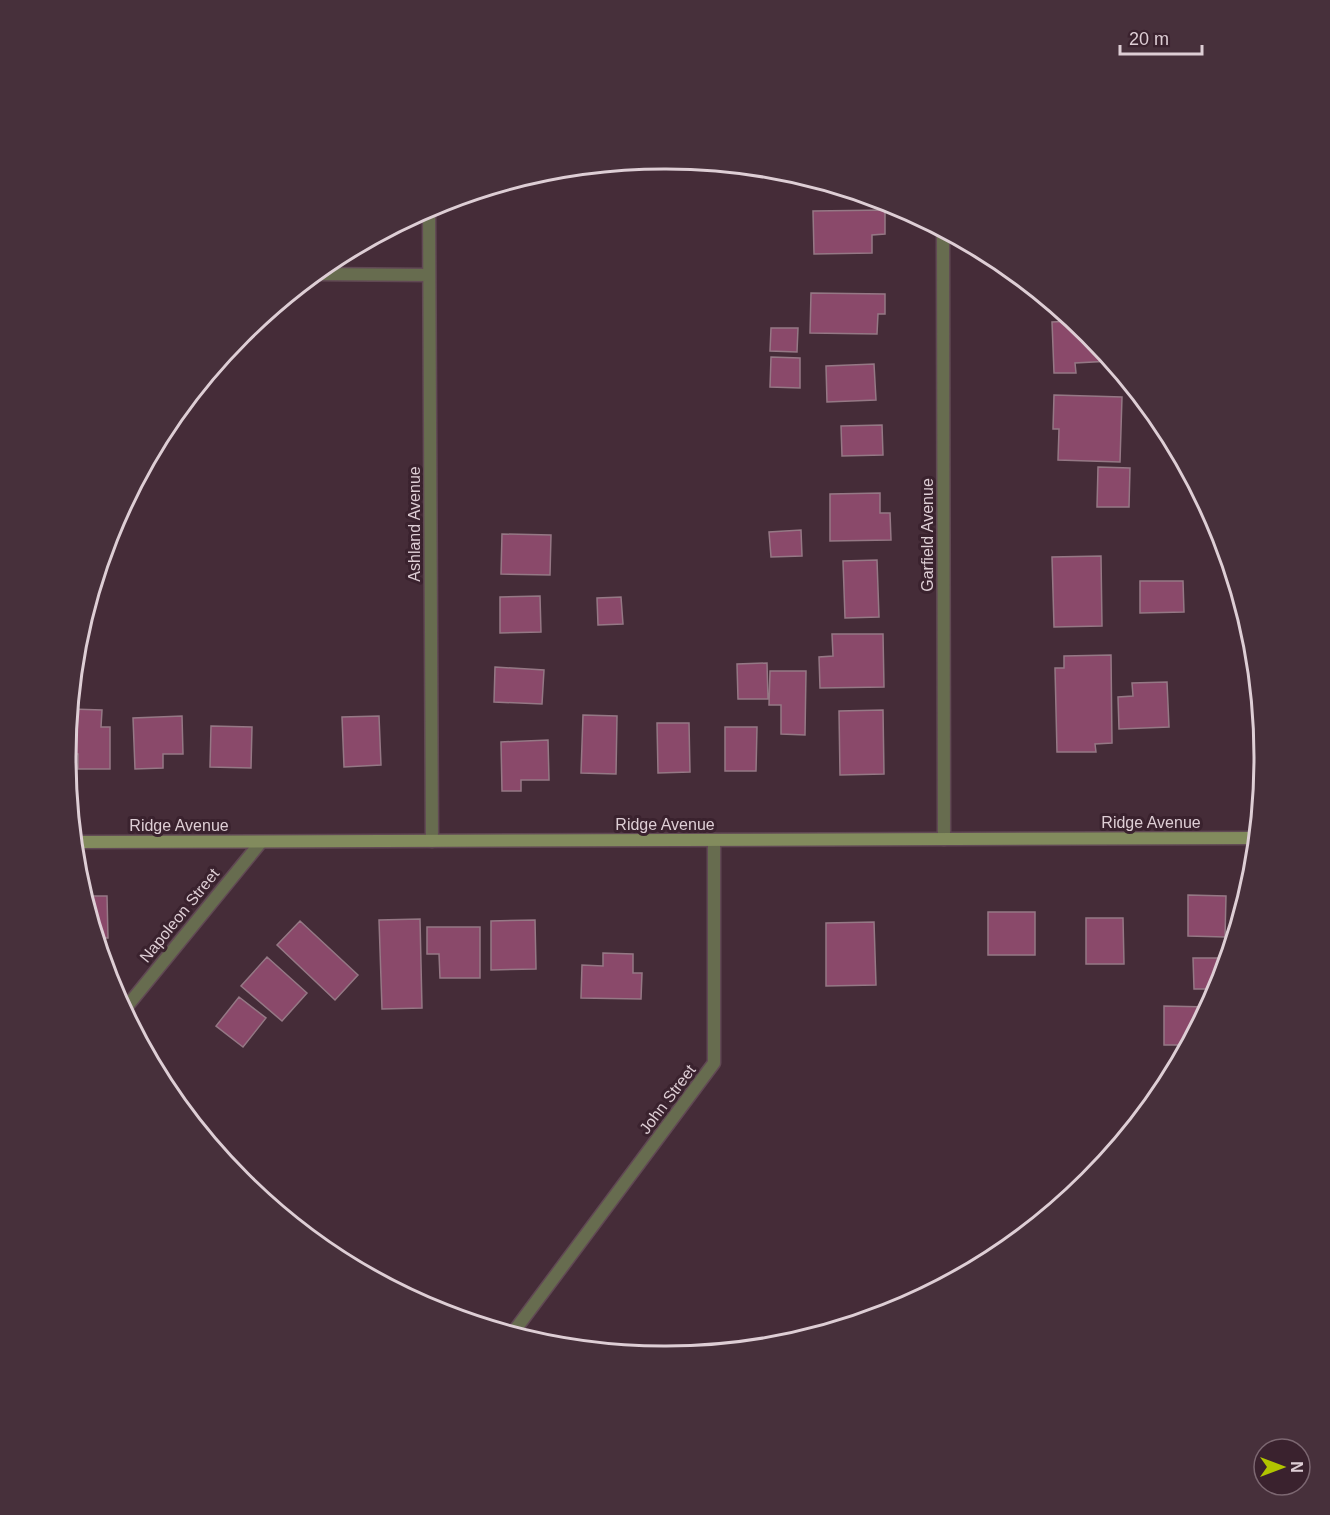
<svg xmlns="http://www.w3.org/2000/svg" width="1330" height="1515" viewBox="0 0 1330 1515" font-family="Arial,sans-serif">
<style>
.building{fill:#8a496a;stroke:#957885;stroke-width:1.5}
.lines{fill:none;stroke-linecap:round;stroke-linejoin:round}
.street-casing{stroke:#614954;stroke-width:15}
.secondary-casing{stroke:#614954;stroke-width:15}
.street{stroke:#676c4f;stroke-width:12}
.secondary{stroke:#828b5d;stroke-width:12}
.labels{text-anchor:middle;stroke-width:6;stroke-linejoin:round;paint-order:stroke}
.street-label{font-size:16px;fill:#deced5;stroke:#3a222e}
.rim{fill:none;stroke:#deced5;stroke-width:3}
</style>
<rect width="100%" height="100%" fill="#452c38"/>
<path class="building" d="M885 210V234L872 235V253L814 254 813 211Z
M811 293 885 294V314H878L877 334 810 333Z
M1073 321 1089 334 1111 361 1075 363 1076 373H1054L1052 322Z
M771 328H798L797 352 770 351Z
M771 357 800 358V388L770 387Z
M874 364 876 400 827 402 826 366Z
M1054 395 1122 397 1120 462 1058 460 1059 429H1053Z
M882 425 883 455 842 456 841 426Z
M1098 467 1130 468 1129 507H1097Z
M880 493V513H890L891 540 830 541V494Z
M801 530 802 556 771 557 769 532Z
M502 534 551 535 550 575 501 574Z
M1101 556 1102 626 1054 627 1052 557Z
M877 560 879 617 845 618 843 561Z
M1140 581H1183L1184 612 1140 613Z
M540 596 541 632 500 633V597Z
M621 597 623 624 598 625 597 598Z
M832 634H883L884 687 820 688 819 657 833 656Z
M1111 655 1112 743 1095 744 1096 752H1057L1055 668H1064V656Z
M767 663 768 699H738L737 664Z
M495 667 544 670 542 704 494 702Z
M770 671H806L805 735 781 734V705H769Z
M1167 682 1169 727 1119 729 1118 697 1133 696 1132 683Z
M71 709 102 710 101 727H110V769H78V754L68 753Z
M883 710 884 774 840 775 839 711Z
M583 715 617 716 616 774 581 773Z
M182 716 183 754H163V768L135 769 133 718Z
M379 716 381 765 344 767 342 717Z
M657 723H689L690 772 658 773Z
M211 726 252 727 251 768 210 767Z
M725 727H757L756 771H725Z
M548 740 549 780H521V791H502L501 742Z
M1188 895 1226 896 1225 937 1188 936Z
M84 896H107L108 938H97Z
M988 912H1035V955H988Z
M1086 918H1123L1124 964H1086Z
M420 919 422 1008 382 1009 379 920Z
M535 920 536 969 491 970V921Z
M300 921 358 975 335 1000 277 945Z
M874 922 876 985 826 986V923Z
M427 927H480V978H440L439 954H427Z
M603 953 633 954V973H642L641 999 581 998 582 965 603 966Z
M267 957 307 993 282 1021 241 986Z
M1193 958H1227L1217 989H1194Z
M239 997 266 1018 243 1047 216 1026Z
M1164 1006 1208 1007 1187 1045H1164Z"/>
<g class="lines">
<g class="street-casing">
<path id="street" d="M429 208 432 841
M943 230 944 839
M314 274 429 275
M124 1010 261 842
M512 1334 714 1063V840"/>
</g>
<g class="secondary-casing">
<path id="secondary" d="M74 842 1256 838"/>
</g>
<use href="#street" class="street"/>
<use href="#secondary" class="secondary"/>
</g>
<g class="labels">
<g class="street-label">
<text transform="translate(414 524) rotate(-90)" y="6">Ashland Avenue</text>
<text transform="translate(927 535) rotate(-90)" y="6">Garfield Avenue</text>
<text x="1151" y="828">Ridge Avenue</text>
<text x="665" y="830">Ridge Avenue</text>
<text x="179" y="831">Ridge Avenue</text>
<text transform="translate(179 915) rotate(-51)" y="6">Napoleon Street</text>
<text transform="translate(667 1099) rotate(-53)" y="6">John Street</text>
</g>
</g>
<path d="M0 0H1330V1515H0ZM664 169H666A588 588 0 0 1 1254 757V758A588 588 0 0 1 666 1346H664A588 588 0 0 1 76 758V757A588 588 0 0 1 664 169Z" fill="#47303b" fill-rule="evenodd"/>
<path class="rim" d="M664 169H666A588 588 0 0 1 1254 757V758A588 588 0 0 1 666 1346H664A588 588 0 0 1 76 758V757A588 588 0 0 1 664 169Z"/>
<g transform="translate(1282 1467) rotate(90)"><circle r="28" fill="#3a222e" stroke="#7c6771" stroke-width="1.5"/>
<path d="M0-4.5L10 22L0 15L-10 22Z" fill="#b1c500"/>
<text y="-9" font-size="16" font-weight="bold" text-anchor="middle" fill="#deced5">N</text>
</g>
<path d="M1120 45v9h82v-9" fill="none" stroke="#deced5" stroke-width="3"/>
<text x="1129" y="45" font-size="18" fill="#deced5" stroke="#3a222e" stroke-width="4.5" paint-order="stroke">20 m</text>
</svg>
